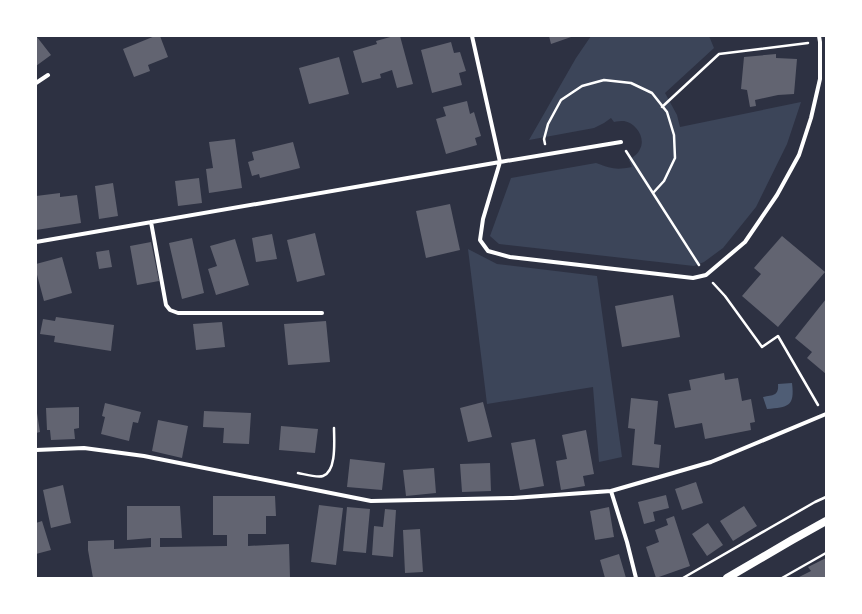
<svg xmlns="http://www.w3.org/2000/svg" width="862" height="614" viewBox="0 0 862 614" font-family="'Roboto Condensed',sans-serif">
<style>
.green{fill:#3c4559}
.water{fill:#4f5d75}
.building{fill:#626471}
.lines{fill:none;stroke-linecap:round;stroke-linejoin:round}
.path{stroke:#fff;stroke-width:2.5}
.minor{stroke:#fff;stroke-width:4}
.secondary{stroke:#fff;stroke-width:8}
</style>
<rect width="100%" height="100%" fill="#2d3142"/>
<path class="green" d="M591 36H709L714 48 665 93 677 115 680 127 801 102 787 144 756 207 723 248 704 262 694 266 499 244 490 236 511 178 596 163C612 169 616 170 632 167L629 160C633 157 638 154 640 149 646 138 636 123 624 121 621 121 617 121 614 122L611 118 604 123 594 128 529 140 576 58Z
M468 249 497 264 597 276 622 457 599 462 593 387 487 404Z"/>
<path class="water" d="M792 383C795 407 788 407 767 409L763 397C773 395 779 396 778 384Z"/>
<path class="building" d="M155 36H160L168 57 148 65 150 71 134 77 123 49Z
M394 36H400L413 84 397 88 392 70 380 74 381 78 362 83 353 51 377 44 376 41Z
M549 36H574L551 44Z
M37 37 51 55 36 66V38Z
M451 42 454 53 460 52 466 71 459 73 462 85 432 93 421 50Z
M776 54V58L797 59 794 94 778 95 755 100 756 106 750 107 747 90 741 89 744 57Z
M339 57 349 94 309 104 299 68Z
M467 101 470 114 474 112 481 136 475 138 477 145 446 154 436 119 446 116 443 107Z
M235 139 242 188 209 193 206 169 213 168 209 142Z
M293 142 300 168 260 178 259 174 252 176 248 162 254 160 252 152Z
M199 178 202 203 178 206 175 181Z
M113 183 118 216 99 219 95 186Z
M60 193V197L77 195 81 223 36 230V196Z
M450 204 460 250 426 258 416 211Z
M315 233 325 275 297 282 287 240Z
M272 234 277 259 256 262 252 238Z
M782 236 825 272 778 327 742 296 761 274 754 268Z
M192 238 204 293 182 299 169 243Z
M235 239 249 285 216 295 208 269 217 266 210 246Z
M151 242 159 281 137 285 130 246Z
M109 250 112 267 99 269 96 252Z
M62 257 72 293 44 301 36 271V264Z
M673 295 680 337 622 347 615 306Z
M826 299V374L807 358 812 352 795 338Z
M56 317 114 325 111 351 54 342 55 336 40 334 43 319 55 321Z
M326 321 330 362 288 365 284 324Z
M222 322 225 347 196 350 193 324Z
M724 373 725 380 738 378 742 401 751 399 755 422 750 423 751 430 705 439 702 423 675 428 668 394 691 390 689 380Z
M631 398 658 401 654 444 661 445 659 468 632 465 635 429 628 428Z
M483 402 492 437 468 442 460 408Z
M105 403 141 412 138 423 133 422 129 441 101 434 105 417 102 416Z
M79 407V428L74 429 75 439 51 440 50 430H47L46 408Z
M204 411 251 413 249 444 223 443 224 428 203 427Z
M37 413 40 432 36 433V414Z
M158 420 188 426 182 458 152 451Z
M281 426 318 429 315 453 279 450Z
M586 430 594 474 583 476 585 486 561 490 556 461 567 459 562 435Z
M535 439 544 486 520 490 511 443Z
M350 459 385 463 382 490 347 487Z
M490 463 491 491 462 492 460 464Z
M434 468 436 493 406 496 403 470Z
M696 482 703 503 682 510 675 489Z
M63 485 71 523 51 528 43 490Z
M666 495 669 508 653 512 655 521 644 524 638 502Z
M213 496H275L276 516H266V534H248V546L289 544 290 578H93L88 550V541L114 540V549L151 547V538L127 540V506H180L182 538H160V547L227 546V535H213Z
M319 505 343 508 336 565 311 562Z
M744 506 757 526 733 541 720 521Z
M347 507 370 509 366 553 343 551Z
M609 507 614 537 595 540 590 511Z
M385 509 396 510 393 557 372 555 374 526 383 527Z
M674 516 690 566 656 578 646 547 659 542 655 530 668 525 666 519Z
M42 521 51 550 36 554V523Z
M708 523 723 545 707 556 692 534Z
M420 529 423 572 405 573 403 530Z
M619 554 626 578H605L600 560Z
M826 558V578H797L811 571 808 567Z"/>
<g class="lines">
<path class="path" d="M662 107 719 54 808 43
M545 144 544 139 548 124 561 100 582 86 604 80 631 83 652 93 667 112 674 135 675 158 664 181 653 193
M626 151 699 265
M713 283 725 296 762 347 778 336 818 405
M298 473C304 474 317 478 323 476 337 471 334 440 334 428
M683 578 768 529 815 502 826 497
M782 578 826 553"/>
<path class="minor" d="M36 83 48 75
M621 142 500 162 483 219 480 240 488 251 510 257 693 278 706 275 745 242 777 195 799 155 811 118 820 79V42L819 36
M151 222 166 305 170 310 178 313H322
M36 242 500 162 472 36
M36 450 84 448 144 456 371 501 513 498 611 491 711 462 826 414
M611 491 627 542 636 578"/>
<path class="secondary" d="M727 578 792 540 826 521"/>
</g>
<rect width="862" height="614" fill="none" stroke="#ffffff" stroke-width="74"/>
</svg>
